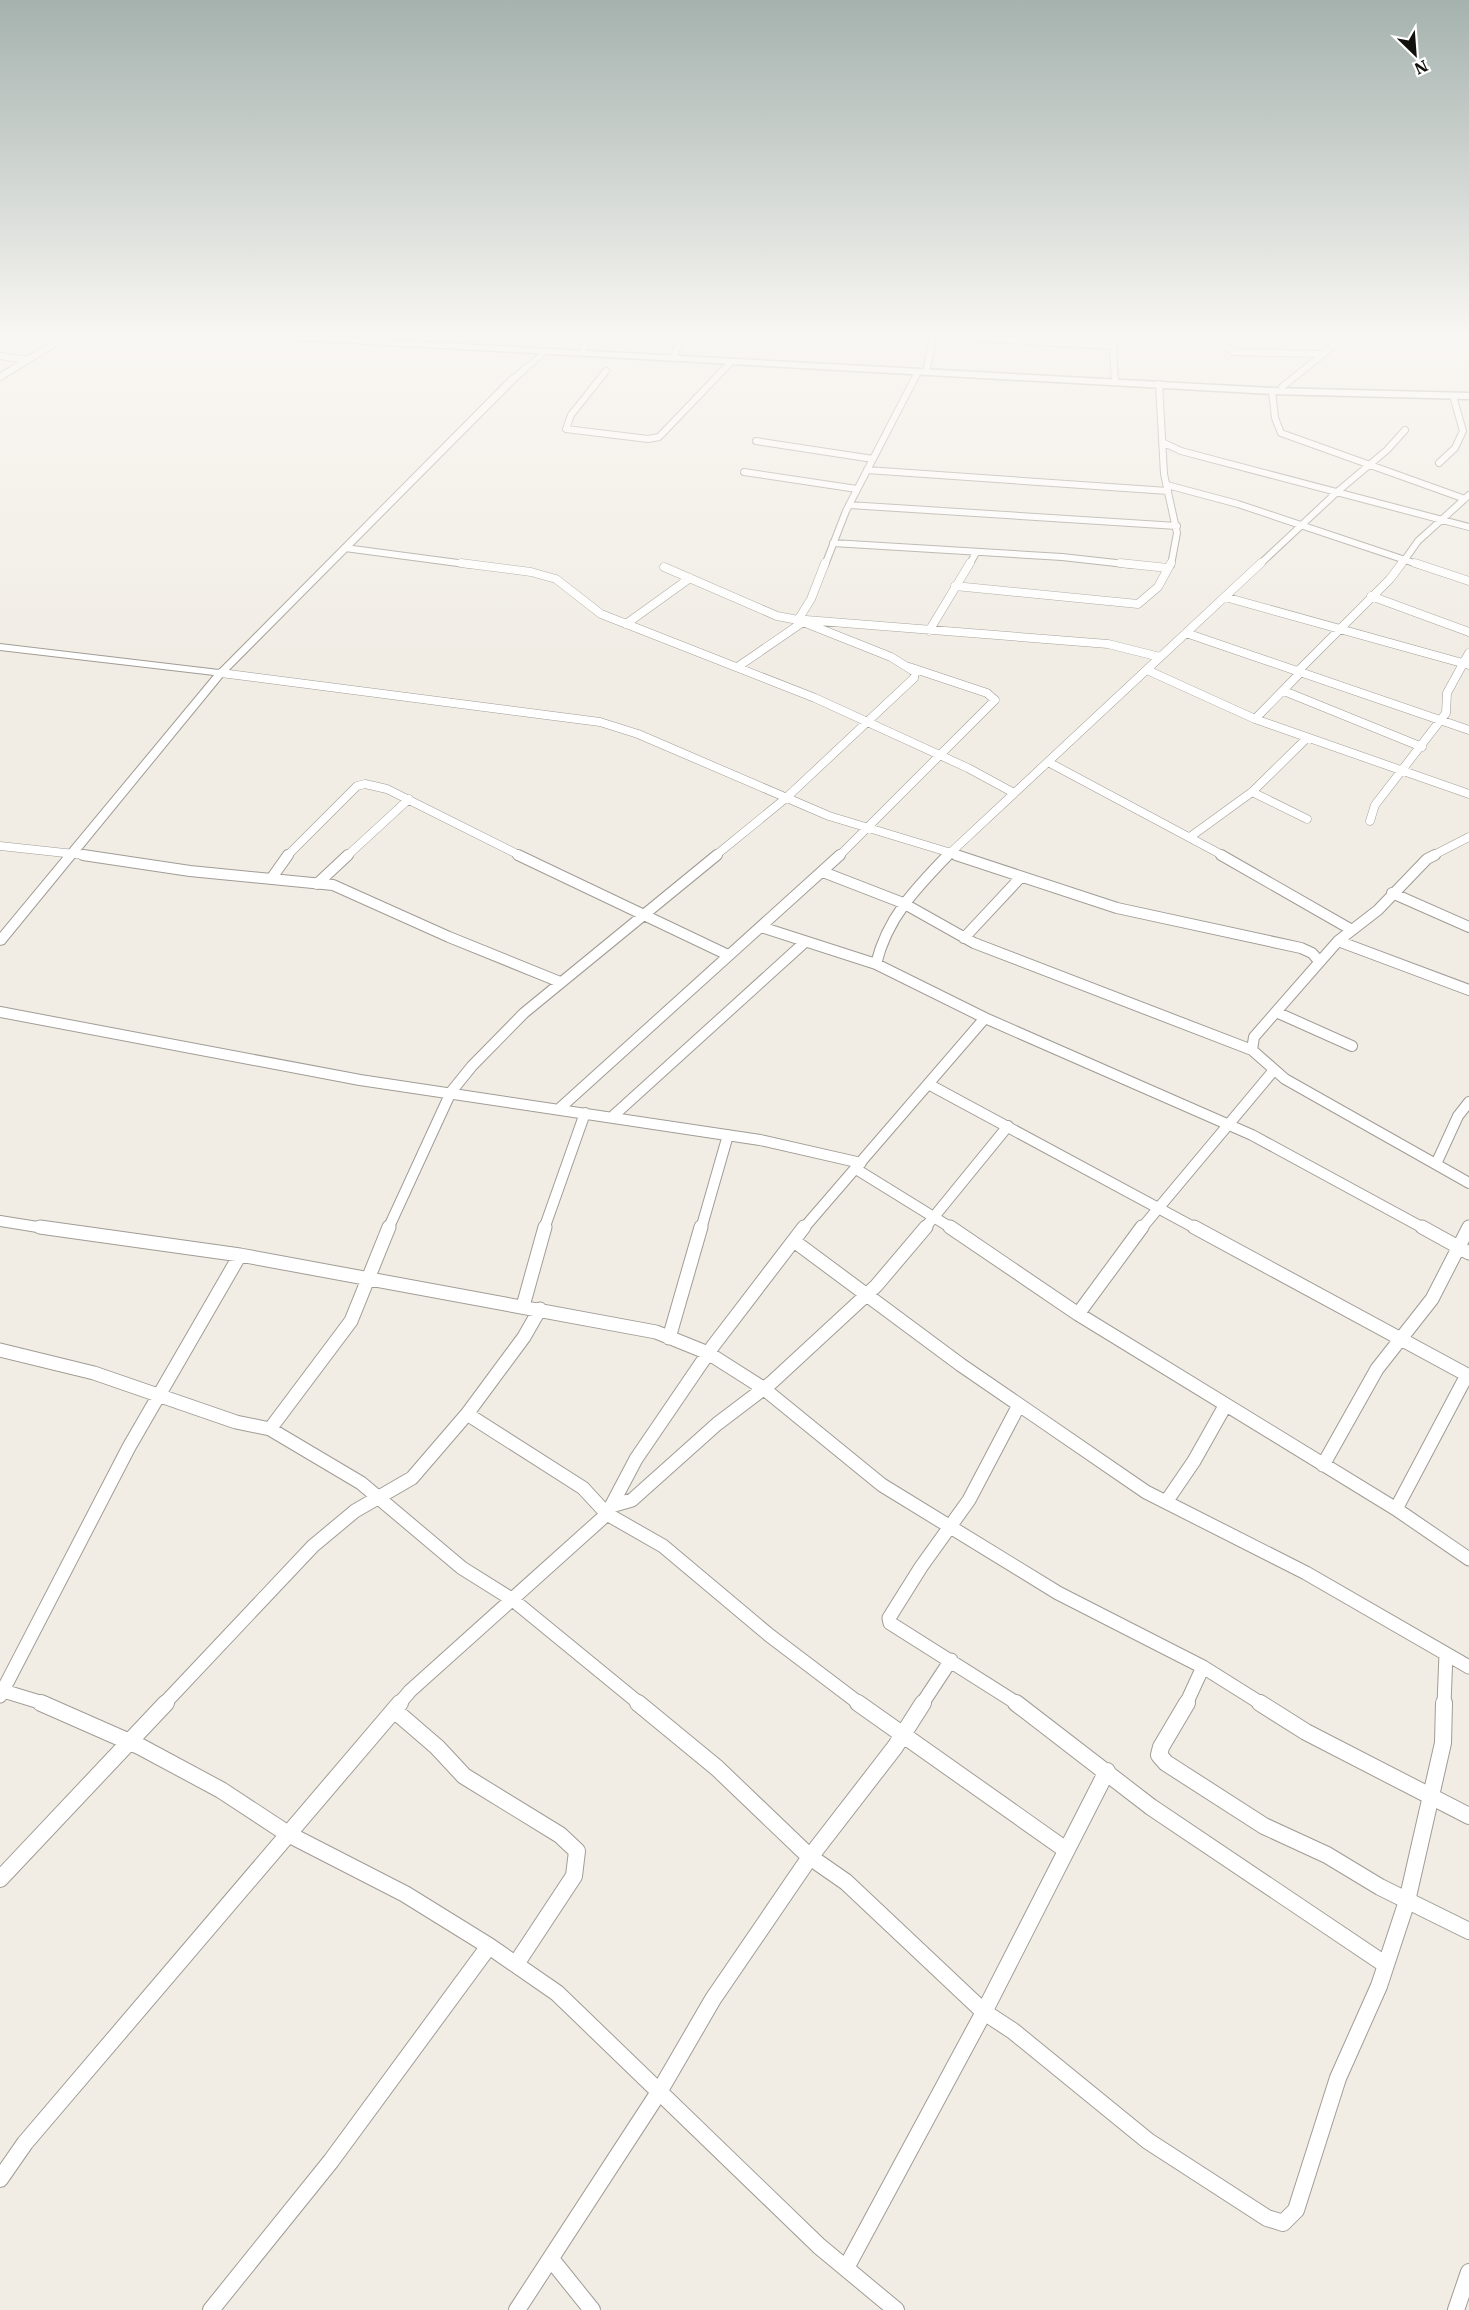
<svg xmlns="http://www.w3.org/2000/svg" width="1469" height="2310" viewBox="0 0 1469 2310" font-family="'IBM Plex Serif',serif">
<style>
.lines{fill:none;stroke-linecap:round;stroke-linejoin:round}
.minor-far4-casing{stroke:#a19c95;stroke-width:8}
.minor-far3-casing{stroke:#a19c95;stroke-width:9}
.minor-far2-casing{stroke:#a19c95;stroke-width:12}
.minor-far1-casing{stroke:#a19c95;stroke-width:15}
.minor-casing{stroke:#a19c95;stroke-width:18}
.tertiary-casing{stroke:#a19c95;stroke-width:2}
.primary-casing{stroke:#a19c95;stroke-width:3}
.minor-far4{stroke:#fff;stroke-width:6}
.minor-far3{stroke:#fff;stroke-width:8}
.minor-far2{stroke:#fff;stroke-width:10}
.minor-far1{stroke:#fff;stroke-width:13}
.minor{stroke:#fff;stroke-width:16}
.tertiary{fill:#fff;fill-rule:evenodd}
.primary{fill:#fff;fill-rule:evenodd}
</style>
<rect width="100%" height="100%" fill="#f1ede5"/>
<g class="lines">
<g class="minor-far4-casing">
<path id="minor-far4" d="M917 335 1113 346
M1112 335 1115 382
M1223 335 1224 346 1233 352 1320 354
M583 350 592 335
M674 355 683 335
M0 356 27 360
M927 368 933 336
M606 371 571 415 566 429 648 439 659 437 730 363
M0 377 68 335
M1159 384 1164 474 1177 533 1171 565
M1282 387 1347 335
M1272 391 1275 418 1281 433 1465 499
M756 441 873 459
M1162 442 1181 451 1469 527
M1439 463 1455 448 1463 431 1453 396
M867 470 1168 491
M744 472 857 489
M1167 485 1238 504 1420 565
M849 505 1177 526
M833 543 1062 557 1134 565
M345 548 473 565
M825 565 846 511 918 372
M969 565 976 553
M1259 565 1337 492 1387 450 1405 430
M1401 565 1418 541 1469 495"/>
</g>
<g class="minor-far3-casing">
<path id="minor-far3" d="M461 563 531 572 556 579 601 614 815 698 968 768 1014 793
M1120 563 1168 568
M1415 563 1469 581
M664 567 777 616 798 620 891 657 915 672 914 678 786 798 715 856
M955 586 1138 604 1158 587 1171 563
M1371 596 1469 632
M1225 597 1469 665
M798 620 811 599 825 563
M806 620 1108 644 1160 657
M626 624 690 578
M929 631 970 563
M1186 633 1469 730
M739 666 803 622
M1147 670 1255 719 1469 794
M1298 671 1390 579 1402 563
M221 673 600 722 638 734 829 816 961 856
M1284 691 1422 747
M1255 719 1301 672
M1048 762 1224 856
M1252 792 1307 819
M1370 821 1375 805 1446 713 1447 693 1469 653
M1190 837 1252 792 1307 738
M0 846 93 856
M287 856 357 786 365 784 387 789 521 856
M347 856 409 799
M839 856 995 700 987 693 909 667
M947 856 1261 563
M1432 856 1469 837"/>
</g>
<g class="minor-far2-casing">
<path id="minor-far2" d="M83 855 190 871 333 885 449 937 560 982
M518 855 728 955
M956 855 1117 908 1301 948 1312 953 1319 961
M1221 855 1352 930
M823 872 903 903 974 943 1252 1050 1285 1079 1469 1183
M271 879 288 855
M317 884 348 855
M1392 893 1469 927
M761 927 876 964 985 1018 1252 1135 1425 1229
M964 938 1020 878
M1338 941 1469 990
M876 964C887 918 916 888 948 855
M0 1012 360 1080 760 1140 861 1163
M1276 1012 1352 1046
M1252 1050 1254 1037 1338 941 1378 910 1427 859 1435 855
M930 1085 1197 1229
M559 1109 840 855
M612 1117 805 942
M1436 1164 1458 1116 1469 1102
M856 1169 953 1229
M0 1221 50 1229
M388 1229 451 1092 472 1066 524 1013 717 855
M544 1229 585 1113
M701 1229 728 1135
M803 1229 985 1018
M924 1229 1008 1126
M1141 1229 1274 1070"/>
</g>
<g class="minor-far1-casing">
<path id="minor-far1" d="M40 1227 240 1255 656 1332 708 1353 763 1388 882 1485 1058 1593 1203 1667 1262 1704
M950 1227 1078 1314 1396 1509 1469 1559
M1194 1227 1469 1376
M1422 1227 1469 1253
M794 1241 961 1365 1146 1492 1306 1573 1469 1667
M523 1306 545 1227
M1078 1314 1142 1227
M669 1338 701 1227
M0 1350 94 1373 236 1422 270 1429 361 1483 462 1568 513 1600 640 1704
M467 1414 583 1488 607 1514 663 1546 769 1635 860 1704
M270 1429 351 1321 389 1227
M1323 1465 1377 1369 1432 1299 1469 1227
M1166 1502 1194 1461 1225 1406
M611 1506 632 1500 717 1424 771 1383 876 1286 926 1227
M1396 1509 1467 1375
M0 1690 46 1704
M0 1696 129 1447 240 1255
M164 1704 313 1546 355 1511 412 1478 467 1414 524 1337 540 1309
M399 1704 410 1691 607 1514 636 1459 713 1346 804 1227
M922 1704 951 1660
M1018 1704 890 1623 889 1618 921 1567 969 1500 1019 1405
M1186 1704 1203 1667
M1444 1704 1446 1654"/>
</g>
<g class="minor-casing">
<path id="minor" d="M41 1703 141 1747 221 1790 288 1834 405 1894 489 1946 557 1993 819 2246 896 2310
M638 1703 717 1768 810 1857 846 1882 984 2012 1013 2031 1148 2141 1267 2218 1283 2223 1296 2210 1338 2078 1379 1986 1407 1901 1443 1743 1444 1703
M858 1703 1066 1850
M1016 1703 1151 1807 1386 1965
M1187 1703 1161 1747 1159 1755 1166 1763 1264 1826 1327 1855 1380 1887 1469 1931
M1260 1703 1306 1732 1469 1816
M394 1710 437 1747 464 1776 560 1835 577 1851 574 1876 516 1964
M0 1879 166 1703
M0 2179 25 2143 400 1703
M551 2259 592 2310
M846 2268 984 2012 1107 1771
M211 2310 331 2161 489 1946
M517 2310 659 2092 713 1999 810 1857 895 1747 923 1703
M1456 2310 1469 2272"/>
</g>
<g class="tertiary-casing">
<path id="tertiary" d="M543 351 548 352 515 382 224 675 4 944 0 945V933L214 675 0 650V644L219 670 509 378Z"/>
</g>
<g class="primary-casing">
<path id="primary" d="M243 335H292L1272 388 1469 393V399L1272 394 247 337Z"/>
</g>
<use href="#minor-far4" class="minor-far4"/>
<use href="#minor-far3" class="minor-far3"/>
<use href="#minor-far2" class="minor-far2"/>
<use href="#minor-far1" class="minor-far1"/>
<use href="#minor" class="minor"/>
<use href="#tertiary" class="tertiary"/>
<use href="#primary" class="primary"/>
</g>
<linearGradient id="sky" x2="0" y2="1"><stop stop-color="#a5b2ae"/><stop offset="0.51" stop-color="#f9f7f3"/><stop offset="1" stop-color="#f9f7f3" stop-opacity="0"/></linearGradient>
<rect width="1469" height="658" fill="url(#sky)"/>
<g transform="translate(1415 54) rotate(155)" stroke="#ffffff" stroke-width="4.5" paint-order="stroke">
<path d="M0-4.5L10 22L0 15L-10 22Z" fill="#12100d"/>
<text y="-9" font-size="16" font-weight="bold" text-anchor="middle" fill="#12100d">N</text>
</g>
</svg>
